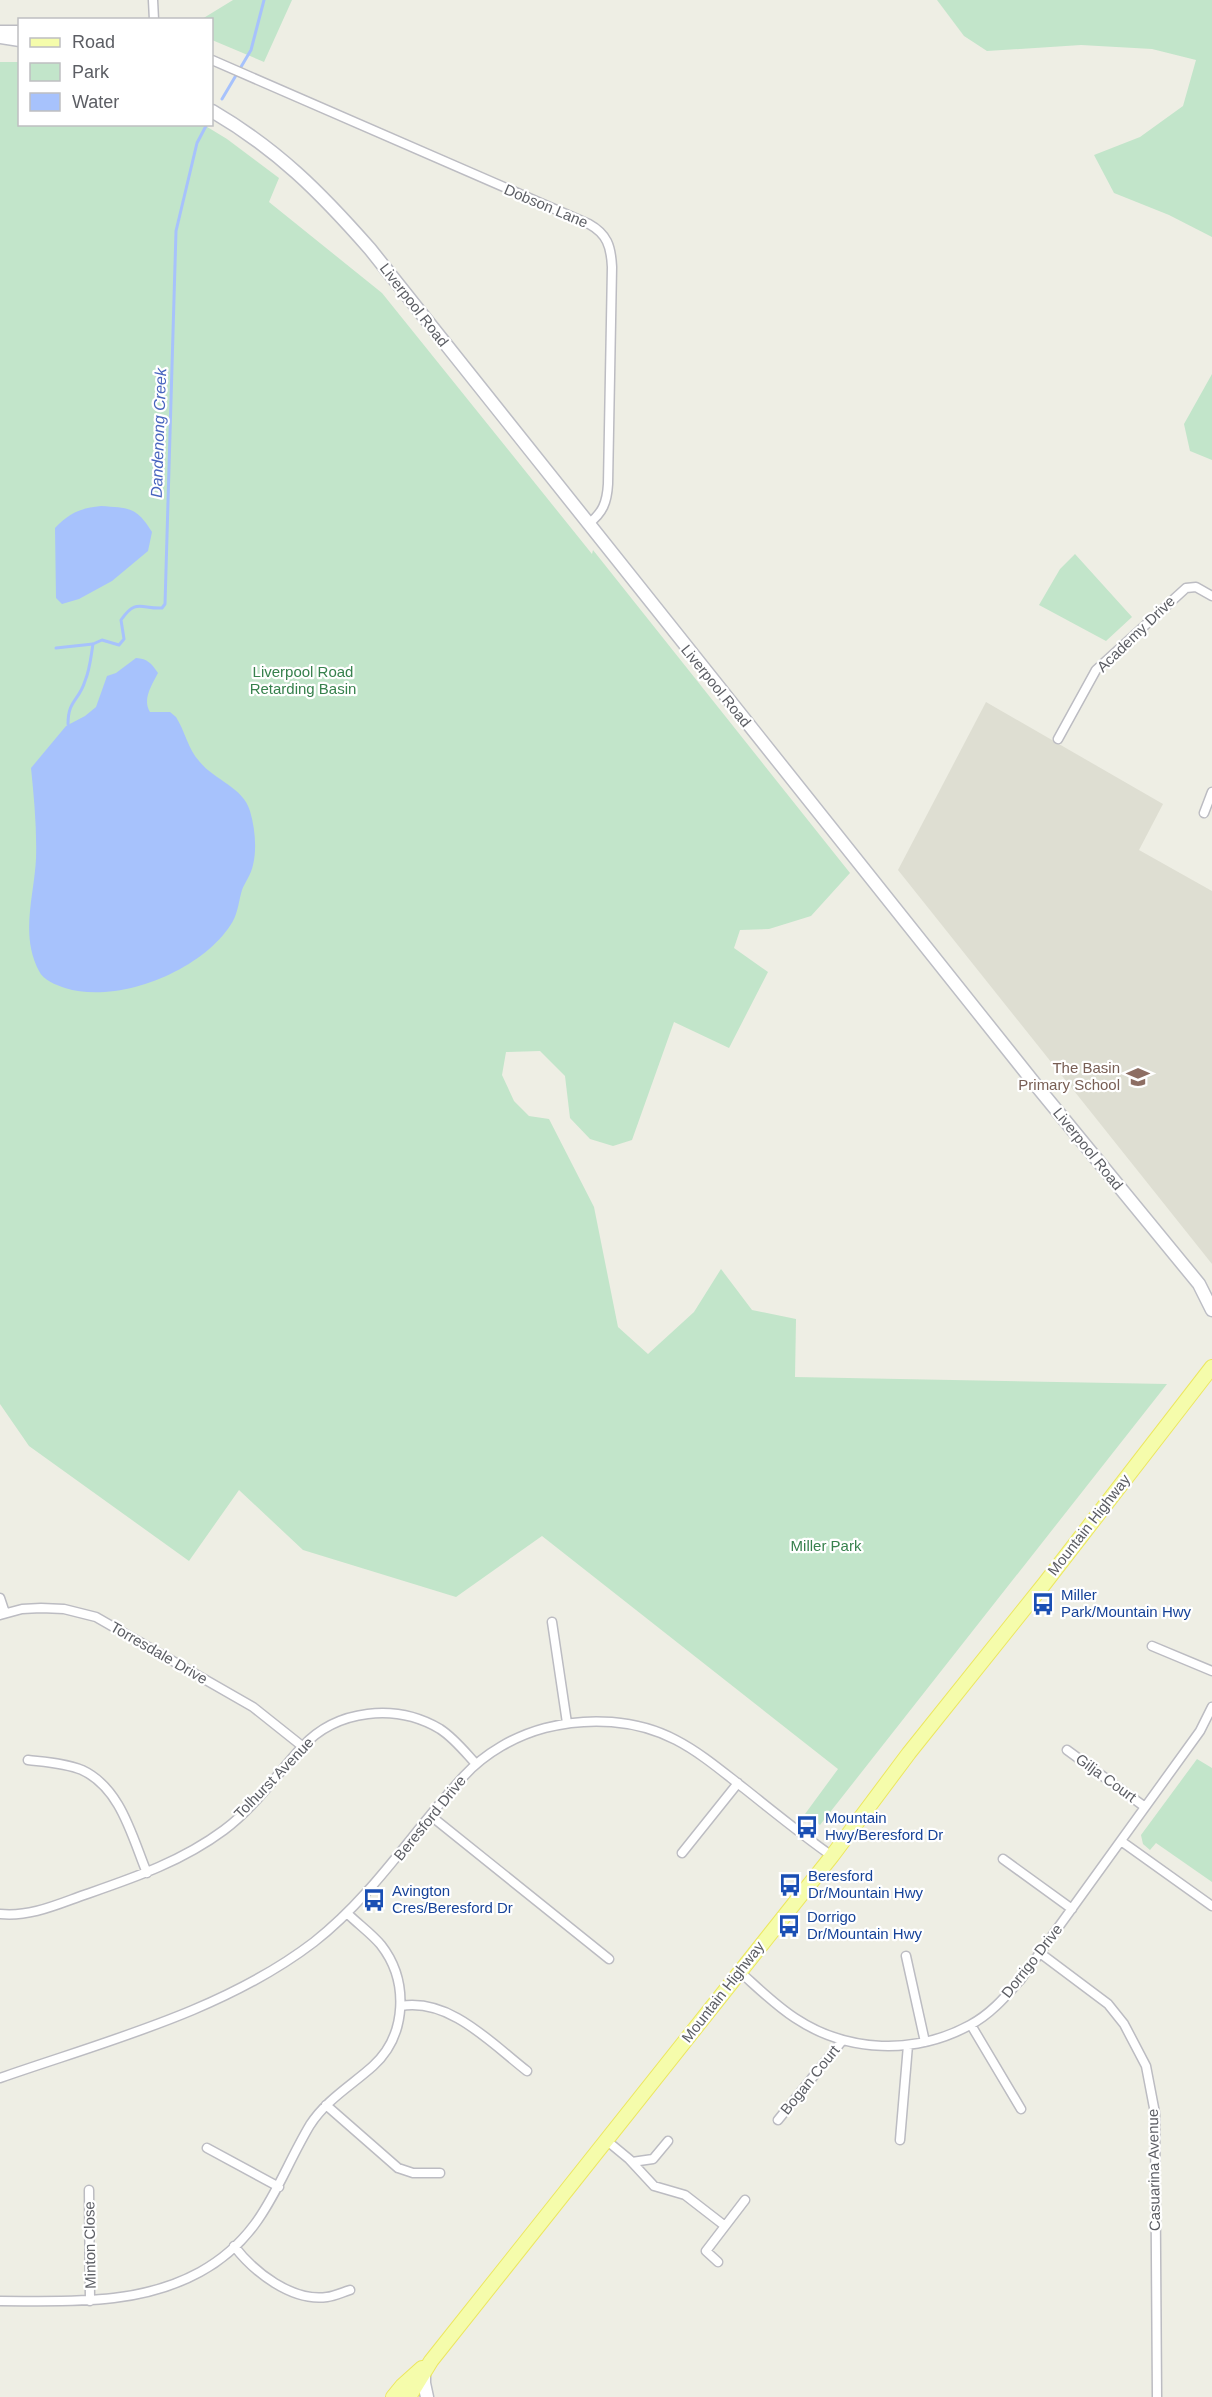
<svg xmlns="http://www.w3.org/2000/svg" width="1212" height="2397" viewBox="0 0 1212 2397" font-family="Helvetica,sans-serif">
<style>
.education{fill:#deded2}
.green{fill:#c2e5ca}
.water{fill:#a7c2fc}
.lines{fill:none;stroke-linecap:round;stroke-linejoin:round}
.stream{stroke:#a7c2fc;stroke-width:3}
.street-casing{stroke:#bcbcc2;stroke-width:11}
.secondary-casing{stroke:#bdbec5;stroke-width:15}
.primary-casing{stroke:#ece75f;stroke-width:16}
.street{stroke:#fff;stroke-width:8}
.secondary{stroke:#fff;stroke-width:12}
.primary{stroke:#f5fcab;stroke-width:14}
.labels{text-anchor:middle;stroke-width:4.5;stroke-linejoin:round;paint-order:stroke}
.street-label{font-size:15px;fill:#5c5e64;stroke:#fff}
.park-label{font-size:15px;fill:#37814d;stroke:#fff}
.education-label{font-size:15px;fill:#785e54;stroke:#fff;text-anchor:end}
.transit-label{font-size:15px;fill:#164399;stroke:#fff;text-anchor:start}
.water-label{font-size:16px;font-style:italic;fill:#4966bf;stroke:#fff}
</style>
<rect width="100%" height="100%" fill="#eeeee4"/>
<path class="education" d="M986 702 1163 804 1139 850 1212 891V1264L898 870Z"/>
<path class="green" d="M233 0H292L264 62 212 40V20L202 19Z
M937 0H1212V237L1169 215 1114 193 1094 155 1140 137 1183 106 1196 60 1152 49 1081 45 987 51 964 36Z
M0 62H19L20 124 204 125 227 139 279 178 269 202 382 293 592 554 593 550 850 873 811 916 769 929 740 930 734 948 768 972 729 1048 674 1022 632 1140 613 1146 590 1139 570 1118 565 1076 540 1051 506 1052 502 1075 514 1101 529 1116 549 1119 594 1207 618 1327 648 1354 694 1312 721 1269 752 1310 796 1319 795 1377 1167 1384 820 1825 805 1814 838 1769 542 1536 456 1597 303 1550 239 1490 189 1561 29 1446 0 1404Z
M1212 374V460L1190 451 1184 424Z
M1075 554 1132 617 1106 641 1039 605 1060 569Z
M1197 1759 1212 1768V1882L1156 1843 1150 1850 1143 1844 1141 1835Z"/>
<path class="water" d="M101 506C129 508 137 507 152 532L148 551 112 581 79 599 62 604 56 598 55 528C69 513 81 508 101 506Z
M136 658C148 659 151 663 158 673 152 685 142 699 150 712H170L176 717C185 731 188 749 199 761 214 780 243 787 250 811 255 828 257 849 253 865 251 875 245 882 242 890 239 900 238 912 233 921 205 970 118 1005 65 988 56 985 43 980 39 971 20 935 34 897 36 859 37 829 34 798 31 768L66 726 85 716 96 707 107 676 116 673Z"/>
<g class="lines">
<path class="stream" d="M222 99 251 50 264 0
M56 648 93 644 102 640 119 645 124 639 121 620C136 598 141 609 162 608L165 604 176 231 197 143 207 124
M68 724C68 700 79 701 85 681 90 669 91 656 93 644"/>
<g class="street-casing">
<path id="street" d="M153 0 154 20
M0 30H20
M212 60 589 224C607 234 611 246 612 267L608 484C607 502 603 513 588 524
M1058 739 1096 670 1186 588 1196 587 1212 596
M1204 813 1212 792
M0 1598 5 1613
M0 1615 22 1609 41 1608 64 1609 96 1617 253 1707 302 1746
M552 1622 567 1723
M1152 1646 1212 1671
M1067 1750 1145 1807
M28 1760C45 1762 65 1763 82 1770 121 1788 132 1837 147 1873
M431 1816 609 1959
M1121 1841 1212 1906
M682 1853 738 1783
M1003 1859 1072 1909
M0 1914C30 1917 56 1905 84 1895 133 1878 181 1862 224 1830 255 1807 276 1775 302 1747 337 1709 396 1703 440 1729 454 1738 465 1752 476 1764
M1040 1953 1108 2004 1124 2024 1146 2066 1155 2113 1157 2397
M906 1956 925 2042
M739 1971C757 1987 775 2005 795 2018 848 2053 915 2055 970 2025 991 2014 1006 1996 1021 1979L1200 1731 1212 1707
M401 2006C450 1998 491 2043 527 2071
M971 2025 1021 2109
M0 2078C106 2041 224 2011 314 1942 374 1895 413 1831 464 1776 485 1753 515 1736 545 1728 588 1717 636 1719 676 1740 701 1753 723 1772 745 1789 774 1812 802 1835 832 1856
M326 2105 398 2168 413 2173H440
M778 2120 842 2041
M606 2140 629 2159 654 2186 685 2195 725 2226
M900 2140 908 2045
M207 2148 279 2187
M632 2162 653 2159 668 2141
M89 2190 90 2301
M234 2246C254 2272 292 2302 327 2297 335 2296 343 2292 350 2290
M718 2262 706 2251 745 2200
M0 2301C68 2301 138 2306 200 2272 265 2236 276 2182 310 2125 326 2100 352 2085 373 2066 407 2035 409 1981 381 1945 372 1934 358 1924 348 1914"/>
</g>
<g class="secondary-casing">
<path id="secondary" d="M0 37 20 40
M212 111C277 149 320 192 370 249L1035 1084 1199 1284 1212 1310
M424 2371V2383L427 2397"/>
</g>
<g class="primary-casing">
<path id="primary" d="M393 2397 402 2386 422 2368
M409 2397 431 2361 832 1856 909 1753 1045 1583 1212 1367"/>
</g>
<use href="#street" class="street"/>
<use href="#secondary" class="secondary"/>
<use href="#primary" class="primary"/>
</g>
<defs>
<g id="school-bare" transform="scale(1.8)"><path d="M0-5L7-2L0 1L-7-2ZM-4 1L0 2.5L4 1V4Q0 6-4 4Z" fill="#8d6e63" stroke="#fff" stroke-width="2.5" paint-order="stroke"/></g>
<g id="bus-bare" transform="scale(1.8)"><path d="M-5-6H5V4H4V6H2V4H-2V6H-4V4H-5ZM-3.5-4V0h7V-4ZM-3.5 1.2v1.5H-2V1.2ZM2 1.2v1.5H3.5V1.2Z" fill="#1a4fb4" stroke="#fff" stroke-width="2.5" paint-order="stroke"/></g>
</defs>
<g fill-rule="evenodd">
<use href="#school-bare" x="1138" y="1077"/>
<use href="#bus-bare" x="1043" y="1604"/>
<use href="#bus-bare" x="807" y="1827"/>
<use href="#bus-bare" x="790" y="1885"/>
<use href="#bus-bare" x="374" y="1900"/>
<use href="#bus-bare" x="789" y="1926"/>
</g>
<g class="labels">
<g class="street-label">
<text transform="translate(546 206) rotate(23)" y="5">Dobson Lane</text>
<text transform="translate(414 305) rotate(52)" y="5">Liverpool Road</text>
<text transform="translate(1136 634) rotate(-44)" y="5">Academy Drive</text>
<text transform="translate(716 686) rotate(51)" y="5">Liverpool Road</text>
<text transform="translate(1088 1149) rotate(51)" y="5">Liverpool Road</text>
<text transform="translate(1089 1525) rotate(-52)" y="5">Mountain Highway</text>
<text transform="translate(159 1653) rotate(30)" y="5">Torresdale Drive</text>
<text transform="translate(274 1778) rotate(-46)" y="5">Tolhurst Avenue</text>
<text transform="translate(1106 1778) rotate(36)" y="5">Gilja Court</text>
<text transform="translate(430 1818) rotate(-51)" y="5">Beresford Drive</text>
<text transform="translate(1032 1961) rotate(-52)" y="5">Dorrigo Drive</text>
<text transform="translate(723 1992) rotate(-52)" y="5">Mountain Highway</text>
<text transform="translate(810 2080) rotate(-51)" y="5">Bogan Court</text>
<text transform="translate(1154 2170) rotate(-91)" y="5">Casuarina Avenue</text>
<text transform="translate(90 2245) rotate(-91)" y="5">Minton Close</text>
</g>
<g class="park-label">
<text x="303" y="677">Liverpool Road<tspan x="303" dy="17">Retarding Basin</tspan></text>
<text x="826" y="1551">Miller Park</text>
</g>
<g class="education-label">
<text x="1120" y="1073">The Basin<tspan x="1120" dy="17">Primary School</tspan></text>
</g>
<g class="transit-label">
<text x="1061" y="1600">Miller<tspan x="1061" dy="17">Park/Mountain Hwy</tspan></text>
<text x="825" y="1823">Mountain<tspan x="825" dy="17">Hwy/Beresford Dr</tspan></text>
<text x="808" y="1881">Beresford<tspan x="808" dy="17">Dr/Mountain Hwy</tspan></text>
<text x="392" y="1896">Avington<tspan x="392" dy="17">Cres/Beresford Dr</tspan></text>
<text x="807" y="1922">Dorrigo<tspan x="807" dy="17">Dr/Mountain Hwy</tspan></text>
</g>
<g class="water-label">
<text transform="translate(158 433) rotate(-88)" y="6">Dandenong Creek</text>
</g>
</g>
<rect x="18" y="18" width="195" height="108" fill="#ffffff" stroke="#bebfc1" stroke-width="1.5"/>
<rect x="30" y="38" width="30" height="9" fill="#f5fcab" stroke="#bebfc1" stroke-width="1.5"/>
<text x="72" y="48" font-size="18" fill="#5c5e64">Road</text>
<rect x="30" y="63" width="30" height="18" fill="#c2e5ca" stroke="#bebfc1" stroke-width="1.5"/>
<text x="72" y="78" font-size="18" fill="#5c5e64">Park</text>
<rect x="30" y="93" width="30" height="18" fill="#a7c2fc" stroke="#bebfc1" stroke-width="1.5"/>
<text x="72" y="108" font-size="18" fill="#5c5e64">Water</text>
</svg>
